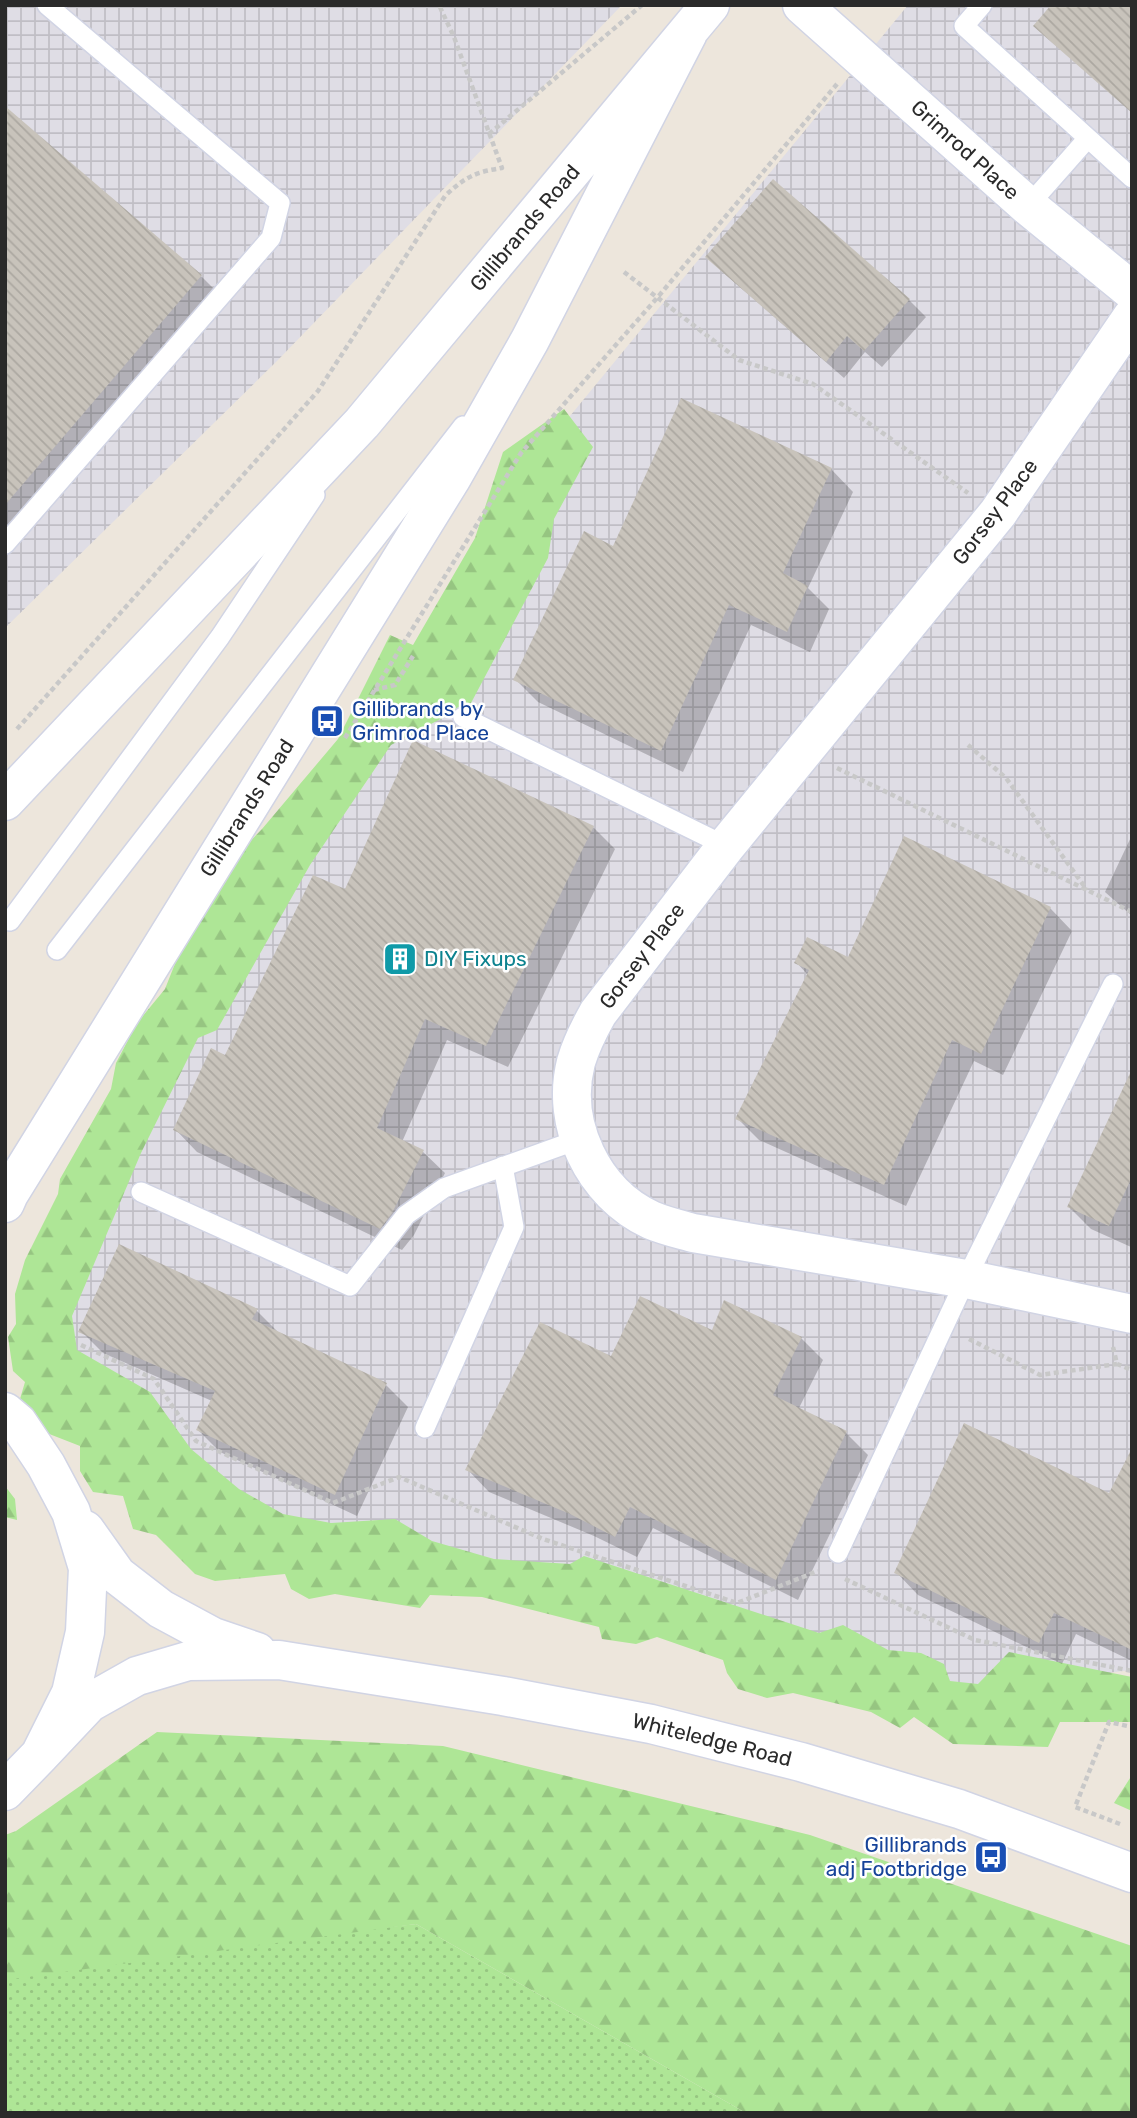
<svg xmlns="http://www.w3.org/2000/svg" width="1137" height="2118" viewBox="0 0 1137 2118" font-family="Rubik,sans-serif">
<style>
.industrial{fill:url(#industrial-grid)}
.grass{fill:url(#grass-dots)}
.forest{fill:url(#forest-firs)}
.shadow{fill:#0003}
.building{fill:url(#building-back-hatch)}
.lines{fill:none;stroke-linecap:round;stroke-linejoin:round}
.lane-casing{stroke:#d1d4e4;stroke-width:22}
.street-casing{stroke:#d1d4e4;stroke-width:41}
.secondary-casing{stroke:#d1d4e4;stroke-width:41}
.path{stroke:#c8c8c8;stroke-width:4.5;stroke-dasharray:5 3.5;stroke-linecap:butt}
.lane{stroke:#fff;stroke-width:19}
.street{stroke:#fff;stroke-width:38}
.secondary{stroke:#fff;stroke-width:38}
.labels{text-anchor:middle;stroke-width:5;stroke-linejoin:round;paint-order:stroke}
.street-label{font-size:21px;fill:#2a2a2a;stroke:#fff}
.transit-label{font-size:21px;fill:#164399;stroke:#fff;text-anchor:start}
.culture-label{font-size:21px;fill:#0d838f;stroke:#fff;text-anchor:start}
</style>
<defs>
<pattern id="industrial-grid" width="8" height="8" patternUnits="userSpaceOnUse" patternTransform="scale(1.75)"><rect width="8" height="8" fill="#dfdde5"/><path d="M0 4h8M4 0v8" fill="none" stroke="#c0bec5"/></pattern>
<pattern id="grass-dots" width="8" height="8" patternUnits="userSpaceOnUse" patternTransform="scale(1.75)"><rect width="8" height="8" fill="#aee696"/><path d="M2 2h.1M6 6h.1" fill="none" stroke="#96c581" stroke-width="1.8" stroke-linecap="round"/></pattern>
<pattern id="forest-firs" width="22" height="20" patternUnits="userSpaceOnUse" patternTransform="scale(1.75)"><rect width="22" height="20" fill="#aee696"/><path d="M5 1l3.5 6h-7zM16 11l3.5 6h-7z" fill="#96c581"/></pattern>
<pattern id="building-back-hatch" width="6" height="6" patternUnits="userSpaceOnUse" patternTransform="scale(1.75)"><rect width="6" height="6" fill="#c8c3bb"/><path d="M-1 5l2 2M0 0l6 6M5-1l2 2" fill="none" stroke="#aca8a1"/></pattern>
</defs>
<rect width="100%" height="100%" fill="#ede6dc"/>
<path class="industrial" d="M5 5H622L276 362 5 628Z
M908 5H1132V1670L920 1695 189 1518 44 1389 102 1153 533 461Z"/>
<path class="grass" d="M416 1924 746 2113H5V1970Z"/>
<path class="forest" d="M564 409 593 447 554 519 548 558 471 703 391 745 310 865 217 1030 198 1038 141 1153 72 1316 77 1350 150 1392 191 1449 239 1489 283 1514 331 1523 395 1519 432 1541 494 1559 570 1564 584 1556 819 1633 843 1625 888 1650 921 1653 944 1664 950 1681 978 1684 1009 1652 1132 1677V1722H1060L1048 1747 953 1744 914 1717 900 1728 871 1712 793 1693 767 1698 738 1689 727 1673 723 1660 657 1637 636 1644 602 1639 599 1627 482 1597 430 1595 420 1608 335 1594 309 1599 291 1589 285 1574 215 1581 195 1574 156 1535 133 1529 123 1496 93 1492 80 1471V1446L39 1430 22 1417 20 1399 25 1382 13 1371 8 1337 16 1324 15 1294 25 1260 58 1194 60 1179 111 1089 116 1063 137 1023 165 989 180 951 225 867 262 829 338 739 390 635 413 645 475 538 503 452Z
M5 1486 15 1499 17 1520 5 1517Z
M157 1732 443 1746 810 1835 1132 1946V2113H746L416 1924 5 1980V1835L16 1831Z
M1132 1775V1811L1114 1803Z"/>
<path class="shadow" d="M5 108 201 276 218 293 5 542Z
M725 274 909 300 926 317 882 367 865 352 844 378Z
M831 469 853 492 808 588 829 609 810 652 751 625 683 772 538 702 516 680 614 548Z
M593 827 615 849 508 1067 447 1040 402 1142 422 1151 445 1173 414 1235 402 1250 197 1152 175 1129 346 892Z
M1132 835V916L1105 892Z
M1050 908 1072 931 1003 1075 974 1061 906 1206 759 1140 737 1118 808 975 796 962 849 959Z
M1132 1073V1244L1131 1247 1091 1229 1069 1207Z
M257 1311 279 1333 386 1385 408 1407 357 1516 220 1452 198 1430 212 1401 103 1353 81 1331Z
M713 1332 801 1338 823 1360 799 1408 846 1433 868 1455 798 1600 653 1528 637 1557 594 1536 489 1492 467 1469 611 1358Z
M1132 1468V1661L1076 1634 1062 1664 918 1595 896 1572 1110 1496Z"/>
<path class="building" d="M1051 5H1132V113L1033 26Z
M5 106 202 275 5 505Z
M773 179 910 299 864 351 847 336 826 362 705 257Z
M681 398 832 468 783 573 808 586 787 632 729 605 661 751 513 680 584 531 613 546Z
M413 740 594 826 486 1046 425 1019 377 1128 424 1150 392 1213 380 1229 173 1130 211 1048 225 1055 313 875 345 889Z
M904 836 1051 907 981 1054 952 1040 884 1185 735 1119 809 970 794 963 807 937 848 957Z
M1132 1069V1177L1109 1226 1067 1207Z
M119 1244 258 1309 252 1319 387 1383 335 1495 196 1430 215 1391 78 1332Z
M640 1296 712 1330 724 1300 802 1337 773 1395 847 1431 776 1580 630 1507 615 1537 570 1514 465 1470 540 1322 611 1356Z
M964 1423 1109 1493 1132 1448V1650L1054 1613 1039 1643 894 1573Z"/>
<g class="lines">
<g class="lane-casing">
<path id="lane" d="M982 5 964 26 1132 178
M1028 206 1088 138
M5 544 271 238 280 203 47 5
M463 717 726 846
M10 921 220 637 315 495
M57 950 463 426
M141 1192 350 1286 406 1215 444 1188 580 1139
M425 1428 514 1227 503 1166
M838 1553 966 1279 1113 984"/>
</g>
<g class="street-casing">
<path id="street" d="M802 5 1028 206 1132 291
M1132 317 998 513 726 846 598 1013C589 1029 581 1045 576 1062 560 1124 593 1193 651 1220 665 1226 679 1229 693 1233L966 1279 1132 1314"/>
</g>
<g class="secondary-casing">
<path id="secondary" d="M5 801 362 423 710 5
M5 1203 9 1194 451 479 530 340 688 33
M5 1412 18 1423 46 1465 71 1512 88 1568 85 1632 71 1693 40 1755 5 1791
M85 1530 117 1575 161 1609 213 1637 257 1652
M40 1755 89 1703 137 1676 188 1661 279 1660 503 1696 651 1724 801 1762 959 1809 1132 1873"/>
</g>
<path class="path" d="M489 134 642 5
M624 272 739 360 813 384 968 493
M374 690 395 685 413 656
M17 729 318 391 445 196C465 177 475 172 502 168L454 37 439 5
M345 738 521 453 657 298 837 84
M968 745 1006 778 1087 890
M837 768 1132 912
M969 1339 1040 1375 1117 1364
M81 1345 154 1379 196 1441 333 1503 399 1477 543 1539 737 1603 818 1571
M1113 1347 1117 1364 1132 1370
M845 1579 975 1640 1132 1671
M1120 1824 1075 1807 1109 1722 1132 1727"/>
<use href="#lane" class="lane"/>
<use href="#street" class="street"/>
<use href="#secondary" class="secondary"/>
</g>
<defs>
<g id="bus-square" transform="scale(1.75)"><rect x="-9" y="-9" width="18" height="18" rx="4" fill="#1a4fb4" stroke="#fff"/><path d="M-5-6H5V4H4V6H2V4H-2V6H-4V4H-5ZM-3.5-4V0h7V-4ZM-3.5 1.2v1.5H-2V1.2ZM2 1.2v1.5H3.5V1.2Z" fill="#fff"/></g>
<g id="building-square" transform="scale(1.75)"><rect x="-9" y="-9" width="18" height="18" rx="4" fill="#0f9aa8" stroke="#fff"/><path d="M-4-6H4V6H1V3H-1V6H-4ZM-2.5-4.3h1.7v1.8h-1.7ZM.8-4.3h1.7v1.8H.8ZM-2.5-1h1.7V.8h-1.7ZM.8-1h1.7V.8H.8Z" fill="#fff"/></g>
</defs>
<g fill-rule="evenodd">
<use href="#bus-square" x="327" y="721"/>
<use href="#building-square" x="400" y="959"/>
<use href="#bus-square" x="991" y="1857"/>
</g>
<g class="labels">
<g class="street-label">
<text transform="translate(965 150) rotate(42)" y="7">Grimrod Place</text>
<text transform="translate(525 228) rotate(-50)" y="7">Gillibrands Road</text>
<text transform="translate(995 512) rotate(-53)" y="7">Gorsey Place</text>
<text transform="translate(247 808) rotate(-58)" y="7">Gillibrands Road</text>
<text transform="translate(642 956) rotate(-53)" y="7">Gorsey Place</text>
<text transform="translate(712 1740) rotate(14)" y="7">Whiteledge Road</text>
</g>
<g class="transit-label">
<text x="352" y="716">Gillibrands by<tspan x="352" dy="24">Grimrod Place</tspan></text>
<text x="967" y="1852" text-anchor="end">Gillibrands<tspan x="967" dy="24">adj Footbridge</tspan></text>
</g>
<g class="culture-label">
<text x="424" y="966">DIY Fixups</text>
</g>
</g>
<rect width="1137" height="2118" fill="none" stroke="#2a2a2a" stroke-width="14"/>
</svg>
